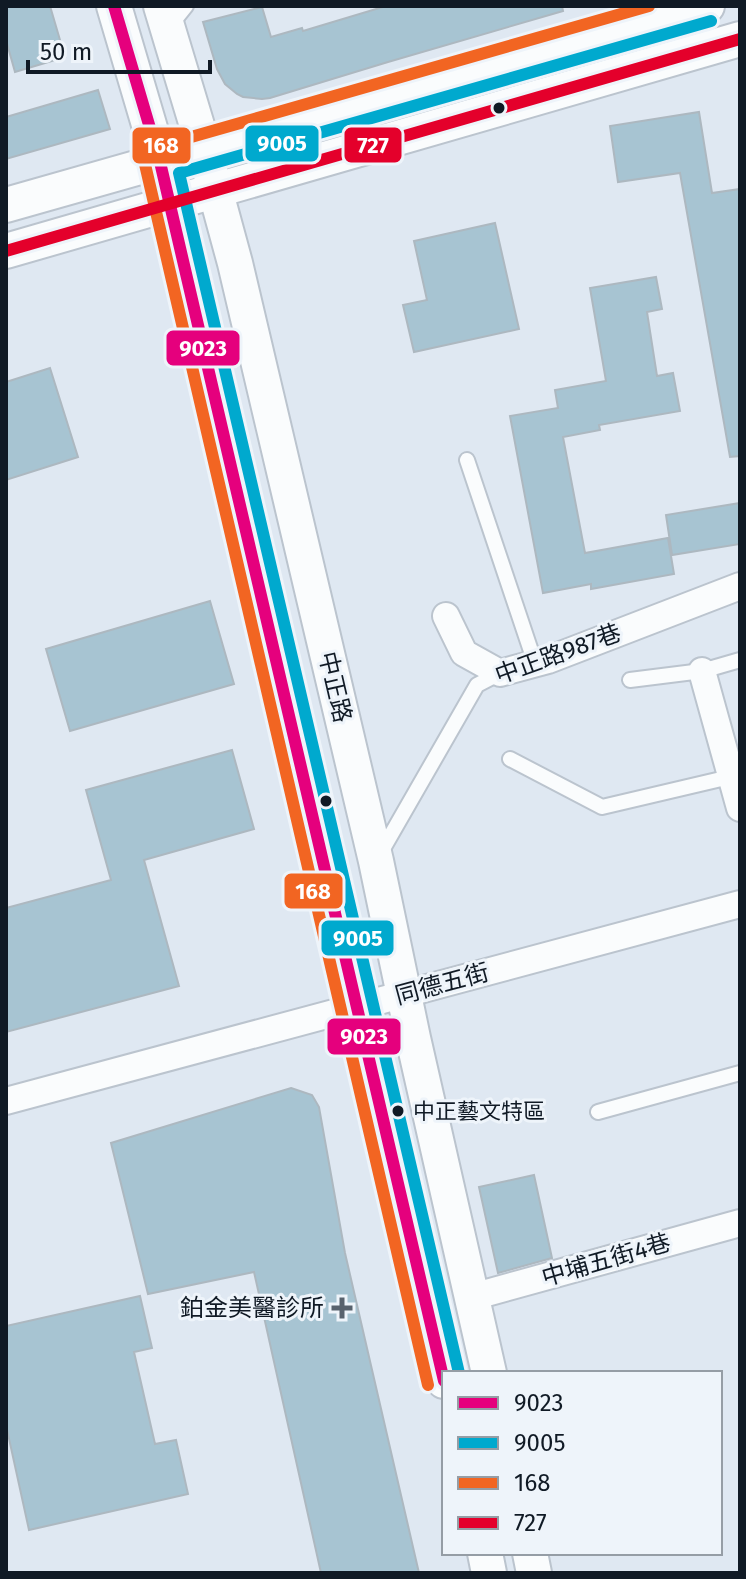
<svg xmlns="http://www.w3.org/2000/svg" width="746" height="1579" viewBox="0 0 746 1579" font-family="'Fira Sans','Noto Sans TC',sans-serif">
<style>
.building{fill:#a7c4d2;stroke:#adb8c0;stroke-width:2}
.lines{fill:none;stroke-linecap:round;stroke-linejoin:round}
.service-casing{stroke:#bbc4ce;stroke-width:18}
.minor-casing{stroke:#bbc4ce;stroke-width:30}
.tertiary-casing{stroke:#bbc4ce;stroke-width:38}
.service{stroke:#fafcfd;stroke-width:14}
.minor{stroke:#fafcfd;stroke-width:26}
.tertiary{stroke:#fafcfd;stroke-width:34}
.bus-1-casing{stroke:#eef4fa;stroke-width:18}
.bus-2-casing{stroke:#eef4fa;stroke-width:18}
.bus-3-casing{stroke:#eef4fa;stroke-width:18}
.bus-4-casing{stroke:#eef4fa;stroke-width:18}
.bus-1{stroke:#e5007d;stroke-width:12}
.bus-2{stroke:#00a9ce;stroke-width:12}
.bus-3{stroke:#f26522;stroke-width:12}
.bus-4{stroke:#e4002b;stroke-width:12}
.bus-dot{fill:#101a25;stroke:#eef4fa;stroke-width:3}
.poi-dot{fill:#58626d;stroke:#eef4fa;stroke-width:3}
.labels{text-anchor:middle;stroke-width:6;stroke-linejoin:round;paint-order:stroke}
.bus-label{font-size:22px;fill:#101a25;stroke:#eef4fa;text-anchor:start}
.street-label{font-size:24px;fill:#101a25;stroke:#eef4fa}
.poi-label{font-size:24px;fill:#101a25;stroke:#eef4fa;text-anchor:end}
.line-badge{stroke:#eef4fa;stroke-width:3}
.badge-label{font-size:22px;text-anchor:middle;font-weight:bold;fill:#fff}
</style>
<rect width="100%" height="100%" fill="#dfe8f2"/>
<path class="building" d="M6 6H50L65 57 15 72 6 40Z
M386 6H562L563 11 388 62 270 98 262 99 243 97 237 94 225 84 217 69 203 22 262 7 271 37 302 28 303 31Z
M98 90 110 129 6 159V117Z
M699 112 712 193 740 189V456L730 457 680 173 618 182 610 126Z
M495 223 519 329 414 352 403 305 427 300 414 241Z
M656 277 662 309 647 312 657 376 673 373 680 411 599 425 600 430 563 437 585 553 668 538 674 574 591 589V584L543 593 510 416 558 408 555 390 606 381 590 288Z
M50 368 78 457 6 480V382Z
M740 503V544L672 555 666 515Z
M210 601 234 684 70 731 46 649Z
M232 750 254 829 144 860 179 986 6 1032V908L111 880 86 790Z
M291 1088 312 1095 319 1107 345 1253 419 1573H321L254 1272 148 1294 111 1143Z
M534 1175 552 1258 498 1273 479 1187Z
M140 1296 152 1348 134 1352 155 1444 176 1440 188 1494 29 1530 6 1425V1326Z"/>
<g class="lines">
<g class="service-casing">
<path id="service" d="M170 26 186 6
M467 460 535 663
M630 680 702 671 740 660
M510 759 602 807 734 776
M380 854 477 685 500 673
M598 1112 740 1073"/>
</g>
<g class="minor-casing">
<path id="minor" d="M446 616 464 653 500 673 548 660 740 586
M702 671 740 808
M6 1101 740 904
M472 1297 740 1223"/>
</g>
<g class="tertiary-casing">
<path id="tertiary" d="M114 6 160 162 444 1381
M161 6 204 149 235 263 376 861 413 1038 489 1373
M6 205 707 6
M6 251 740 39
M485 1553 489 1573
M530 1553 534 1573"/>
</g>
<use href="#service" class="service"/>
<use href="#minor" class="minor"/>
<use href="#tertiary" class="tertiary"/>
<g class="bus-1-casing">
<path id="bus-1" d="M114 6 160 162 444 1381"/>
</g>
<g class="bus-2-casing">
<path id="bus-2" d="M459 1373 179 173 711 21"/>
</g>
<g class="bus-3-casing">
<path id="bus-3" d="M428 1385 144 160 148 151 156 147 649 6"/>
</g>
<g class="bus-4-casing">
<path id="bus-4" d="M6 251 740 39"/>
</g>
<use href="#bus-1" class="bus-1"/>
<use href="#bus-2" class="bus-2"/>
<use href="#bus-3" class="bus-3"/>
<use href="#bus-4" class="bus-4"/>
</g>
<g class="bus-dot">
<circle cx="499" cy="108" r="7"/>
<circle cx="326" cy="801" r="7"/>
<circle cx="398" cy="1111" r="7"/>
</g>
<path class="poi-dot" d="M338 1296h8v8h8v8h-8v8h-8v-8h-8v-8h8z"/>
<g class="labels">
<g class="bus-label">
<text x="413" y="1119">中正藝文特區</text>
</g>
<g class="street-label">
<text transform="translate(558 654) rotate(-20)" y="8">中正路987巷</text>
<text transform="translate(335 687) rotate(77)" y="8">中正路</text>
<text transform="translate(442 984) rotate(-15)" y="8">同德五街</text>
<text transform="translate(606 1260) rotate(-16)" y="8">中埔五街4巷</text>
</g>
<g class="poi-label">
<text x="324" y="1316">鉑金美醫診所</text>
</g>
</g>
<g class="line-badge">
<rect x="244" y="124" width="76" height="39" rx="8" fill="#00a9ce"/>
<rect x="343" y="126" width="60" height="38" rx="8" fill="#e4002b"/>
<rect x="131" y="126" width="61" height="39" rx="8" fill="#f26522"/>
<rect x="165" y="329" width="76" height="38" rx="8" fill="#e5007d"/>
<rect x="283" y="872" width="61" height="38" rx="8" fill="#f26522"/>
<rect x="320" y="919" width="75" height="38" rx="8" fill="#00a9ce"/>
<rect x="326" y="1017" width="76" height="39" rx="8" fill="#e5007d"/>
</g>
<g class="badge-label">
<text x="282" y="151">9005</text>
<text x="373" y="153">727</text>
<text x="161" y="153">168</text>
<text x="203" y="356">9023</text>
<text x="313" y="899">168</text>
<text x="358" y="946">9005</text>
<text x="364" y="1044">9023</text>
</g>
<rect width="746" height="1579" fill="none" stroke="#101a25" stroke-width="16"/>
<rect x="442" y="1371" width="280" height="184" fill="#eef4fa" stroke="#959da5" stroke-width="2"/>
<rect x="458" y="1397" width="40" height="12" fill="#e5007d" stroke="#959da5" stroke-width="2"/>
<text x="514" y="1411" font-size="24" fill="#101a25">9023</text>
<rect x="458" y="1437" width="40" height="12" fill="#00a9ce" stroke="#959da5" stroke-width="2"/>
<text x="514" y="1451" font-size="24" fill="#101a25">9005</text>
<rect x="458" y="1477" width="40" height="12" fill="#f26522" stroke="#959da5" stroke-width="2"/>
<text x="514" y="1491" font-size="24" fill="#101a25">168</text>
<rect x="458" y="1517" width="40" height="12" fill="#e4002b" stroke="#959da5" stroke-width="2"/>
<text x="514" y="1531" font-size="24" fill="#101a25">727</text>
<path d="M28 60v12h182v-12" fill="none" stroke="#101a25" stroke-width="4"/>
<text x="40" y="60" font-size="24" fill="#101a25" stroke="#eef4fa" stroke-width="6" paint-order="stroke">50 m</text>
</svg>
